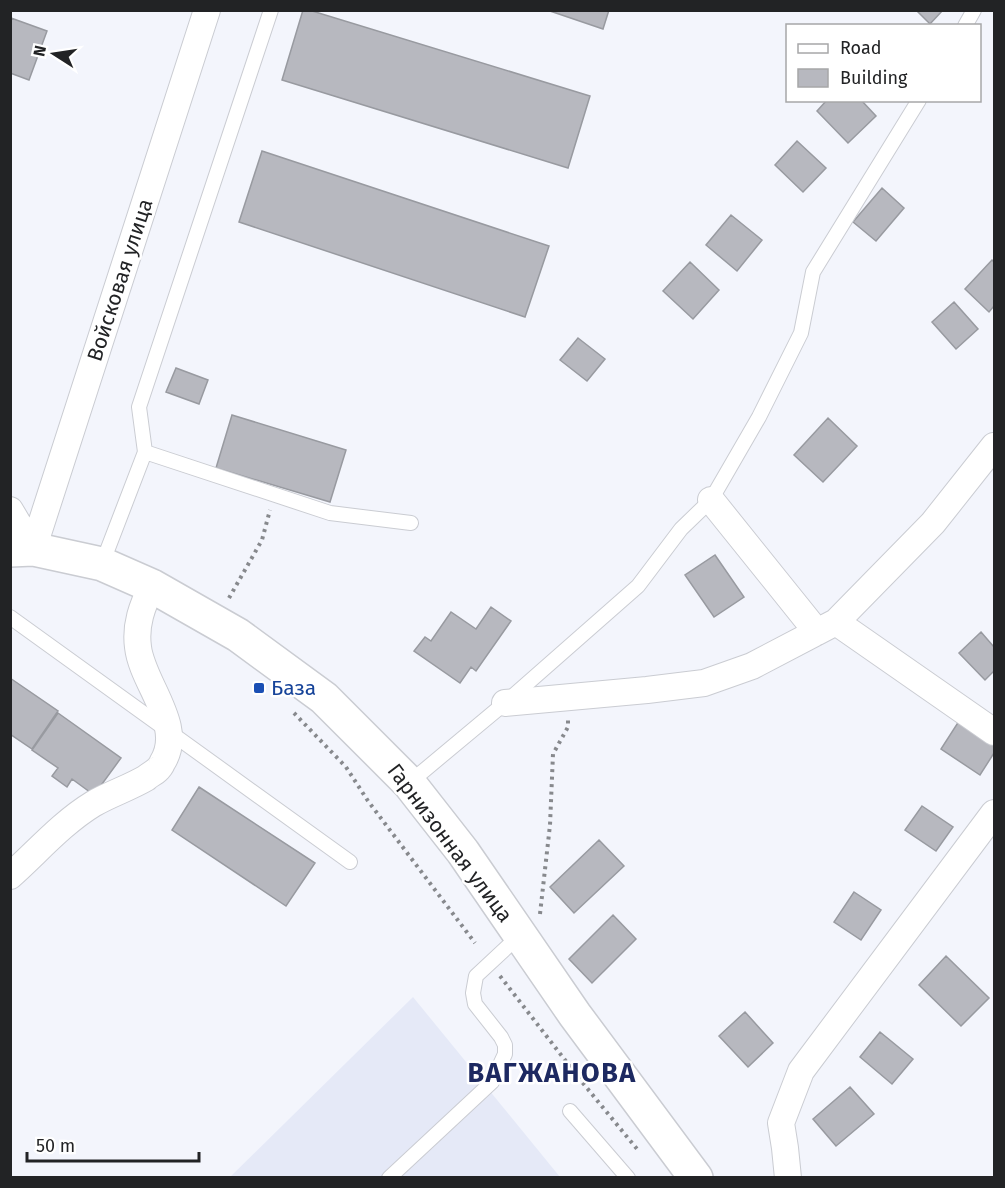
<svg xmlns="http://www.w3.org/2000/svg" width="1005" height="1188" viewBox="0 0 1005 1188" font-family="'Fira Sans',sans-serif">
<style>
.built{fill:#e5e9f7}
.building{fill:#b7b8bf;stroke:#989aa0;stroke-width:1.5}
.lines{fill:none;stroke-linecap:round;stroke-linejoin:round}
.lane-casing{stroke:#caccd2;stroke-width:16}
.street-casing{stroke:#caccd2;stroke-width:28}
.secondary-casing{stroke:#caccd2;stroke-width:36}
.path{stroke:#87898d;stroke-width:4;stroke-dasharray:3 4.5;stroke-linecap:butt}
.lane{stroke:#fff;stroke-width:14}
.street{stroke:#fff;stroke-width:26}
.secondary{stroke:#fff;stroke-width:33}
.transit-dot{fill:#1a4fb4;stroke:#fff;stroke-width:2}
.labels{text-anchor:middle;stroke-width:5;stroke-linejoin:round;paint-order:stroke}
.street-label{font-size:21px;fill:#222325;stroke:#fff}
.transit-label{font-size:21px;fill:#164399;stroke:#fff;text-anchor:start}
.district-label{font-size:27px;font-weight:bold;letter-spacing:1.5px;fill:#1d2961;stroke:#fff}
</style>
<rect width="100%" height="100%" fill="#f3f5fc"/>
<path class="built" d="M413 997 560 1177 229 1178Z"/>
<path class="building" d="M303 10H309L590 96 568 168 282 80Z
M547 10H609L603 29Z
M916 10H943L930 24Z
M11 18 47 31 29 80 10 73Z
M827 100H861L876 116 848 143 817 111Z
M797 141 826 168 803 192 775 165Z
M262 151 549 246 525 317 239 222Z
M882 188 904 208 876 241 853 222Z
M731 215 762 240 737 271 706 245Z
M992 260 994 262V306L989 312 965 289Z
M690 262 719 290 693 319 663 291Z
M954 302 978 329 956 349 932 322Z
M578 338 605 359 587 381 560 360Z
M176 368 208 380 199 404 166 392Z
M232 415 346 450 330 502 216 468Z
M828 418 857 446 823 482 794 455Z
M715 555 744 597 714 617 685 575Z
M491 607 511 621 476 671 471 667 460 683 414 651 425 637 431 641 451 612 476 629Z
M981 632 994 647V671L985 680 959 653Z
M10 678 58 711 32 749 10 734Z
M58 713 121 758 94 795 72 779 67 787 52 776 58 768 32 750Z
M959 721 994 745V753L980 775 941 749Z
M199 787 315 863 286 906 172 830Z
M922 806 953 827 936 851 905 830Z
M599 840 624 866 574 913 550 887Z
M854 892 881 910 861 940 834 922Z
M613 915 636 939 592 983 569 959Z
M946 956 989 998 961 1026 919 985Z
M745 1012 773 1043 748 1067 719 1036Z
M880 1032 913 1059 892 1084 860 1057Z
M850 1087 874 1114 836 1146 813 1119Z"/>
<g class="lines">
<g class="lane-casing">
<path id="lane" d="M965 26 974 10
M145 452 139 407 271 10
M102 564 145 452 330 513 411 523
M10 617 350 862
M409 783 505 703 638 586 681 529 711 500 759 417 801 333 813 272 919 100
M570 1111 628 1178
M389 1178 492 1082 505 1054V1045L501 1037 475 1004 473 993 476 976 520 935"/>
</g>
<g class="street-casing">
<path id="street" d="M711 500 817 632
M10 510 33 549
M33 549 207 10
M836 622 933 523 994 446
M505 703 647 690 704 683 752 666 836 622 994 732
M10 876C37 852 62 823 93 804 110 794 129 788 146 778 149 775 154 773 157 770 158 770 162 764 162 763 186 726 142 684 138 647 135 625 142 606 152 586
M788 1178 785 1148 781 1123 801 1071 994 813"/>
</g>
<g class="secondary-casing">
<path id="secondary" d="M10 550 33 549 102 564 152 586 238 635 324 698 409 783 463 852 575 1015 696 1178"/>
</g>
<path class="path" d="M229 598 262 540 270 510
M294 713 346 767 368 801 475 943
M540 914 550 825 553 754 568 727V719
M500 976 582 1082 637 1149"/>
<use href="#lane" class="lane"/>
<use href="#street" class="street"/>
<use href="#secondary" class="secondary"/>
</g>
<rect class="transit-dot" x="253" y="682" width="12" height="12" rx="3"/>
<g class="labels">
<g class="street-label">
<text transform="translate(120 280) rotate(-72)" y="7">Войсковая улица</text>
<text transform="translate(450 843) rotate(53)" y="7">Гарнизонная улица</text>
</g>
<g class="transit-label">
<text x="271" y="695">База</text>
</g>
<g class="district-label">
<text x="552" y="1082">ВАГЖАНОВА</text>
</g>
</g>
<rect width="1005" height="1188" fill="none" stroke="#222325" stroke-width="24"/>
<rect x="786" y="24" width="195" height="78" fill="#ffffff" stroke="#a7a7a8" stroke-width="1.5"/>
<rect x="798" y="44" width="30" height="9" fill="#ffffff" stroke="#a7a7a8" stroke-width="1.5"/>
<text x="840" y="54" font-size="18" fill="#222325">Road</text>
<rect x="798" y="69" width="30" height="18" fill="#b7b8bf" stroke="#a7a7a8" stroke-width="1.5"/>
<text x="840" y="84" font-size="18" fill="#222325">Building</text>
<g transform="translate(54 54) rotate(282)" stroke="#ffffff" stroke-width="4.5" paint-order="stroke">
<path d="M0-4.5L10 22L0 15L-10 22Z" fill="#222325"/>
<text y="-9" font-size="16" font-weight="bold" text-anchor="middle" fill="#222325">N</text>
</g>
<path d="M27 1152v9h172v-9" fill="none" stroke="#222325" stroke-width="3"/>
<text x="36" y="1152" font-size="18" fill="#222325" stroke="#ffffff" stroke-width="4.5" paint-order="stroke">50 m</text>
</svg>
